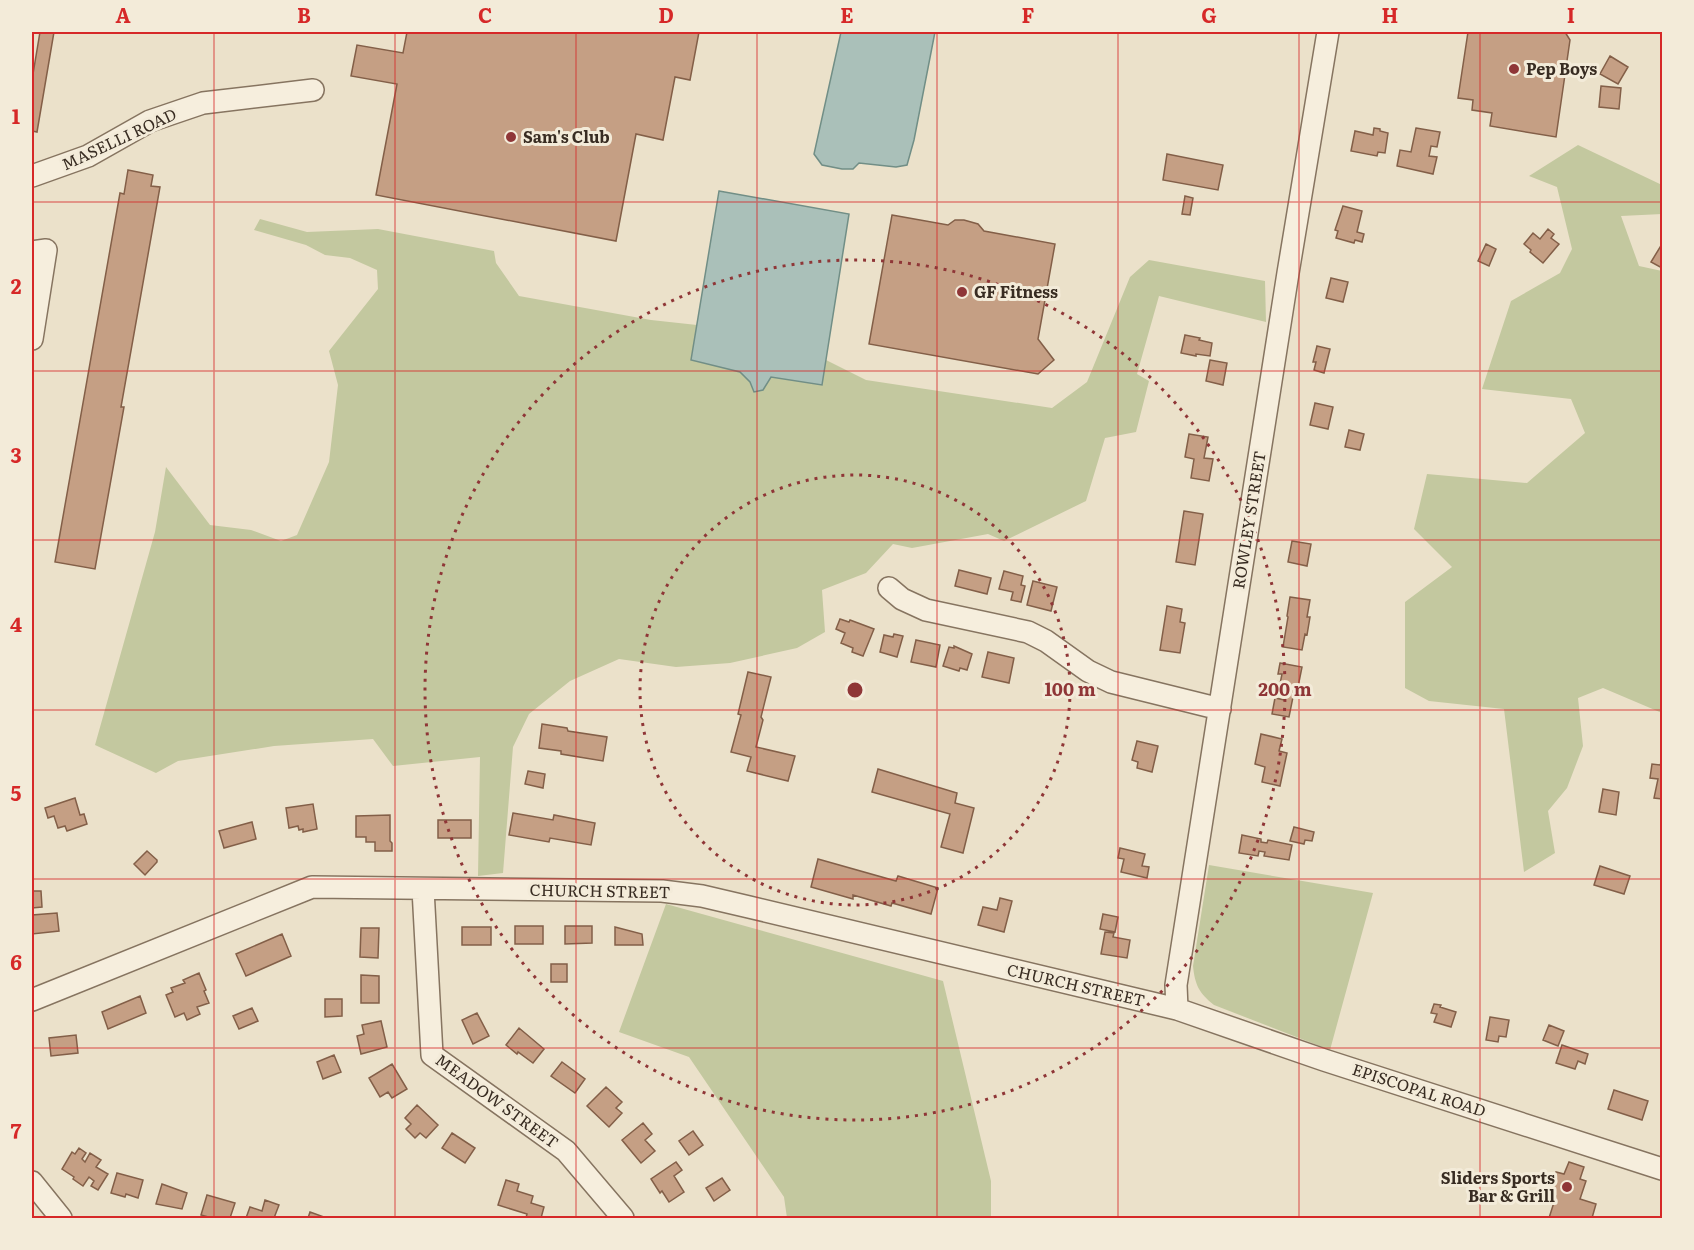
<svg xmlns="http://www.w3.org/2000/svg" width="1694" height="1250" viewBox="0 0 1694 1250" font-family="Literata,serif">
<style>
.green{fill:#c3c89f}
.water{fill:#aac0b9;stroke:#718e86;stroke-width:1.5}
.building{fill:#c59f84;stroke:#835f48;stroke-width:1.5}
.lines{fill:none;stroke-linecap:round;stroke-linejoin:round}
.minor-casing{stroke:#867460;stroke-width:24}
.minor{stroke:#f6eedd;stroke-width:21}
.grid{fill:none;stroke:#d62828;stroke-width:1.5;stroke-opacity:0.55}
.ring{fill:none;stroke:#8f3637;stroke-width:3;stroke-dasharray:3 6}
.poi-dot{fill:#8f3637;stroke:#f3ebd9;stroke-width:2}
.labels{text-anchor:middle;stroke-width:6;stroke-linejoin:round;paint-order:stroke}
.poi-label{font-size:16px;font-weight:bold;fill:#382c22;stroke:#f3ebd9;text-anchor:start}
.street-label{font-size:16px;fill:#382c22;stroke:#f3ebd9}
.centre{fill:#8f3637;stroke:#f3ebd9;stroke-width:3}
.ring-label{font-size:18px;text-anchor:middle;font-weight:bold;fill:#8f3637;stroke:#f3ebd9;stroke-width:6;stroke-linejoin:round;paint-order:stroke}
.neatline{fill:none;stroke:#d62828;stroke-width:2}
.grid-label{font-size:20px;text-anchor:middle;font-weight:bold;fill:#d62828}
</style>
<rect width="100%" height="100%" fill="#ebe1ca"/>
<path class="green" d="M1578 145 1662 185V214L1621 216 1639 266 1662 271V713L1603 688 1578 698 1583 746 1567 788 1548 811 1555 853 1524 872 1504 709 1429 701 1405 688V602L1452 567 1414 529 1427 474 1527 483 1585 433 1571 399 1482 389 1511 301 1560 273 1572 249 1557 187 1529 176Z
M260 219 307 232 378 229 494 251 496 263 519 296 651 320 697 325 691 360 740 372 750 382 763 390 770 377 822 384 826 360 866 380 1052 408 1087 382 1130 277 1149 260 1265 281 1266 322 1159 296 1137 374 1149 381 1136 432 1105 438 1086 501 1004 541 988 534 912 548 893 544 866 573 822 590 825 632 797 648 730 663 676 667 619 659 570 681 529 714 513 747 503 873 478 876 480 757 393 766 373 739 274 746 178 761 156 773 95 745 155 532 166 467 210 525 251 530 281 541 297 535 329 462 338 385 329 351 378 289 377 270 350 258 325 255 306 245 254 230Z
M1209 865 1373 893 1330 1050 1214 1005C1199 993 1195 985 1193 966Z
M666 904 943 981 991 1181V1218H787L784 1197 689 1057 619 1032Z"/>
<path class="water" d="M841 32H935L914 140 907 165 896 167 859 163 853 169H842L822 165 814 154Z
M719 191 849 214 822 385 771 377 763 390 754 392 750 382 740 372 691 360Z"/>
<path class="building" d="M40 32H54L37 132 32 131V80Z
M407 32H699L690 80 675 77 663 140 636 134 616 241 376 195 397 84 351 76 357 45 403 53Z
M1468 32H1565L1570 40 1556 137 1490 126 1492 113 1472 110 1473 100 1458 98Z
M1610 56 1628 67 1618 84 1600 74Z
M1601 86 1621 88 1619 109 1599 107Z
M1374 128 1380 129V131L1388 133 1385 153 1378 152 1377 156 1351 151 1355 131 1373 135Z
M1416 128 1440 132 1437 147 1431 146 1429 156 1437 157 1433 174 1397 166 1400 150 1411 152Z
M1167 154 1223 165 1218 190 1163 180Z
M128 170 153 175 151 186 160 187 121 407H124L95 569 55 562 120 193 124 194Z
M1185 196 1193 198 1190 215 1182 214Z
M1343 206 1362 211 1357 232 1364 234 1362 242 1355 240 1354 243 1336 238 1338 231 1335 230Z
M892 215 948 225 955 220H964L978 224 984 231 1055 244 1038 339 1054 360 1038 374 869 344Z
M1548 229 1554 234 1551 238 1559 244 1543 263 1530 252 1531 250 1524 244 1533 233 1540 239Z
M1486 244 1496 249 1489 266 1478 261Z
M1662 244V268L1651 262Z
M1331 278 1348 282 1343 302 1326 298Z
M1185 335 1200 338 1199 340 1212 343 1210 356 1196 354V356L1181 353Z
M1317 346 1330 349 1324 373 1314 370 1316 362H1313Z
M1210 360 1227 363 1223 385 1206 381Z
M1315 403 1333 407 1328 429 1310 425Z
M1349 430 1364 434 1360 450 1345 447Z
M1189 434 1208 437 1204 458 1213 459 1209 481 1191 478 1194 459 1185 457Z
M1184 511 1203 514 1195 565 1176 562Z
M1292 541 1311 544 1307 566 1288 562Z
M959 570 991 578 987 594 955 586Z
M1004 571 1023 576 1021 585 1025 586 1021 602 1011 600 1013 592 999 589Z
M1033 581 1057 587 1051 611 1027 605Z
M1290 597 1310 600 1307 617H1310L1307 635 1305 634 1302 650 1283 647 1288 617 1287 616Z
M1167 606 1182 609 1180 622 1185 623 1180 653 1160 650Z
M840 619 849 622 850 620 874 629 863 656 852 652 853 648 841 643 845 633 836 629Z
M894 634 903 636 897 657 880 652 884 635 893 637Z
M916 640 940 645 936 667 911 662Z
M954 646 972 654 967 670 960 668 959 671 943 666 949 647 954 648Z
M988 652 1014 658 1009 683 982 677Z
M1280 663 1302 667 1296 697H1293L1289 717 1272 714 1275 698 1285 700 1286 695 1278 694 1282 674H1278Z
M748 672 771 677 761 717 763 720 756 747 795 756 788 781 747 771 751 757 731 752 741 715 738 714Z
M542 724 567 728 568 731 607 737 603 761 561 754V751L539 748Z
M1261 734 1282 739 1279 751 1287 753 1280 786 1262 782 1265 767 1255 764Z
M1137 741 1158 746 1152 772 1137 768 1138 762 1132 760Z
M1661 763H1662V799L1654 798 1658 779 1650 778 1652 764 1660 765Z
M878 769 957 793 955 803 974 808 963 853 941 847 950 814 872 792Z
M528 771 545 774 543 788 525 784Z
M1603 789 1619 792 1616 815 1599 812Z
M75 798 80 815 84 814 87 824 67 831 65 826 58 828 54 816 48 818 45 808Z
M313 804 317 829 303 832V829L299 830 298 826 289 828 286 808Z
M513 813 553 820 554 815 595 823 591 845 550 838 549 842 509 835Z
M390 815V841L392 843V851H375V842H366V837H356V816Z
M438 820H471V838H438Z
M252 822 256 839 224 848 219 831Z
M1294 827 1314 832 1312 841 1305 840 1304 844 1290 841Z
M1242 835 1261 839V842L1267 843 1268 840 1292 845 1289 860 1264 856 1265 852 1259 851 1258 856 1239 853Z
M1120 848 1145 854 1142 866 1149 867 1147 878 1121 872 1124 859 1118 858Z
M147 851 157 860V862L145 875 134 864Z
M818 859 896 881 898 876 938 888 931 914 892 903 891 906 853 895V899L811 887Z
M1600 866 1630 876 1624 894 1594 885Z
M32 891H41L42 907 32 908Z
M1000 898 1012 901 1004 932 978 925 983 907 997 910Z
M57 913 59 931 32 934V915Z
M1103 914 1118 917 1115 932 1100 929Z
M515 926H543V944H515Z
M565 926H592V943L565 944Z
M462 927H491V945H462Z
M615 927 642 934 643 945H615Z
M361 928H379L378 958 360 957Z
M1105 932 1114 933 1113 937 1130 940 1127 958 1101 954Z
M282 934 291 956 246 976 236 954Z
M551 964H567V982H551Z
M199 973 206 990 204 991 209 1003 197 1007 200 1014 187 1020 184 1013 175 1017 166 995 173 992 171 988 185 983 183 980Z
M361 975 379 976V1003H361Z
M140 996 146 1013 108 1029 102 1012Z
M325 999H342V1016L325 1017Z
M1434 1004 1441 1005 1440 1007 1456 1012 1451 1027 1434 1022 1437 1014 1431 1013Z
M252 1008 258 1021 239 1029 233 1016Z
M477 1013 489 1036 473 1044 462 1020Z
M1490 1017 1509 1020 1506 1037 1499 1036 1498 1042 1486 1040Z
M381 1021 387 1047 361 1054 357 1036 364 1034 362 1025Z
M1549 1025 1564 1031 1558 1046 1543 1040Z
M519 1028 544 1049 533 1063 518 1052 517 1054 506 1045Z
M76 1035 78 1053 51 1056 49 1038Z
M1562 1045 1588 1054 1585 1064 1578 1061 1575 1069 1556 1063Z
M334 1055 341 1072 323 1079 317 1062Z
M562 1062 585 1079 575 1093 551 1076Z
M392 1064 407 1089 392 1098 388 1092 380 1097 369 1078Z
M606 1087 622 1102 616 1108 622 1113 609 1127 587 1106Z
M1614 1090 1648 1101 1642 1120 1608 1109Z
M417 1105 438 1125 426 1138 420 1133 415 1138 406 1129 411 1124 405 1118Z
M643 1123 652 1134 645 1140 655 1151 641 1163 622 1140Z
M693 1131 703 1145 689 1155 679 1141Z
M452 1133 475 1148 465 1163 442 1148Z
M79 1148 86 1153 82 1159 85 1162 90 1153 101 1160 96 1167 108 1174 98 1190 91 1186 94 1181 89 1177 83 1186 73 1179 74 1177 62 1169 72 1152 75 1154Z
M676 1162 682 1170 674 1176 684 1192 669 1202 662 1191 660 1193 651 1179Z
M1569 1162 1584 1167 1580 1179 1586 1181 1580 1199 1596 1204 1592 1218H1549L1556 1196 1549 1194 1556 1172 1564 1174Z
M117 1173 143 1180 138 1198 126 1194 125 1197 111 1193Z
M722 1178 730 1190 714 1201 706 1188Z
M506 1180 519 1184 517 1191 533 1196 531 1203 544 1207 541 1218H526L527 1214 498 1205Z
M162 1184 187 1193 182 1209 156 1204Z
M207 1195 235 1203 230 1218H212L201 1215Z
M265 1200 279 1205 274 1218H246L250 1207 262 1211Z
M310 1212 324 1217 323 1218H308Z"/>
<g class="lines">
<g class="minor-casing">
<path id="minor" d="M32 176 88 156 150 121 203 103 313 90
M32 252 46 250 32 339
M889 588 902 599 926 610 1028 632 1046 641 1088 671 1111 682 1220 709
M423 889 432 1055 566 1151 623 1218
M32 1000 312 887 662 891 702 896 749 907 1177 1009 1324 1060 1662 1169
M1177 1009 1176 985 1288 273 1328 32
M32 1182 61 1218"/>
</g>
<use href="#minor" class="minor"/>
</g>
<path class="grid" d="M214 32V1218M395 32V1218M576 32V1218M757 32V1218M937 32V1218M1118 32V1218M1299 32V1218M1480 32V1218M32 202H1662M32 371H1662M32 540H1662M32 710H1662M32 879H1662M32 1048H1662"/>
<g class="ring">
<circle cx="855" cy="690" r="215"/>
<circle cx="855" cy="690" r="430"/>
</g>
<g class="poi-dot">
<circle cx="1514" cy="69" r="6"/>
<circle cx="511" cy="137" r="6"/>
<circle cx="962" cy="292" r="6"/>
<circle cx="1567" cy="1187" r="6"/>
</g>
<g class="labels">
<g class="poi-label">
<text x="1526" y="75">Pep Boys</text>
<text x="523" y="143">Sam's Club</text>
<text x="974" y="298">GF Fitness</text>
<text x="1555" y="1184" text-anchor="end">Sliders Sports<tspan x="1555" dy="18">Bar &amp; Grill</tspan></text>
</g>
<g class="street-label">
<text transform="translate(119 139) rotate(-25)" y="6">MASELLI ROAD</text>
<text transform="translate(1249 520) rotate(-81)" y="6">ROWLEY STREET</text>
<text transform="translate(600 891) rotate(1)" y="6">CHURCH STREET</text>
<text transform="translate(1076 985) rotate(13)" y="6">CHURCH STREET</text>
<text transform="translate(1419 1090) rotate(18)" y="6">EPISCOPAL ROAD</text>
<text transform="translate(497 1101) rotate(36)" y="6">MEADOW STREET</text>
</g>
</g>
<circle cx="855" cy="690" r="9" class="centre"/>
<g class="ring-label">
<text x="1070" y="696">100 m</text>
<text x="1285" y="696">200 m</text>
</g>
<rect width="1694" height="1250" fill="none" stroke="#f3ebd9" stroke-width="66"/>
<rect x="33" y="33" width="1628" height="1184" class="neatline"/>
<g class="grid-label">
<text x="123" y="23">A</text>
<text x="304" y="23">B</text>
<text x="485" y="23">C</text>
<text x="666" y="23">D</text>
<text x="847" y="23">E</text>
<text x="1028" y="23">F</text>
<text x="1209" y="23">G</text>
<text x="1390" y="23">H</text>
<text x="1571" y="23">I</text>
<text x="16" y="124">1</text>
<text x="16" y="294">2</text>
<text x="16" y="463">3</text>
<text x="16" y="632">4</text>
<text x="16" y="801">5</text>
<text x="16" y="970">6</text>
<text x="16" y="1139">7</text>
</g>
</svg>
